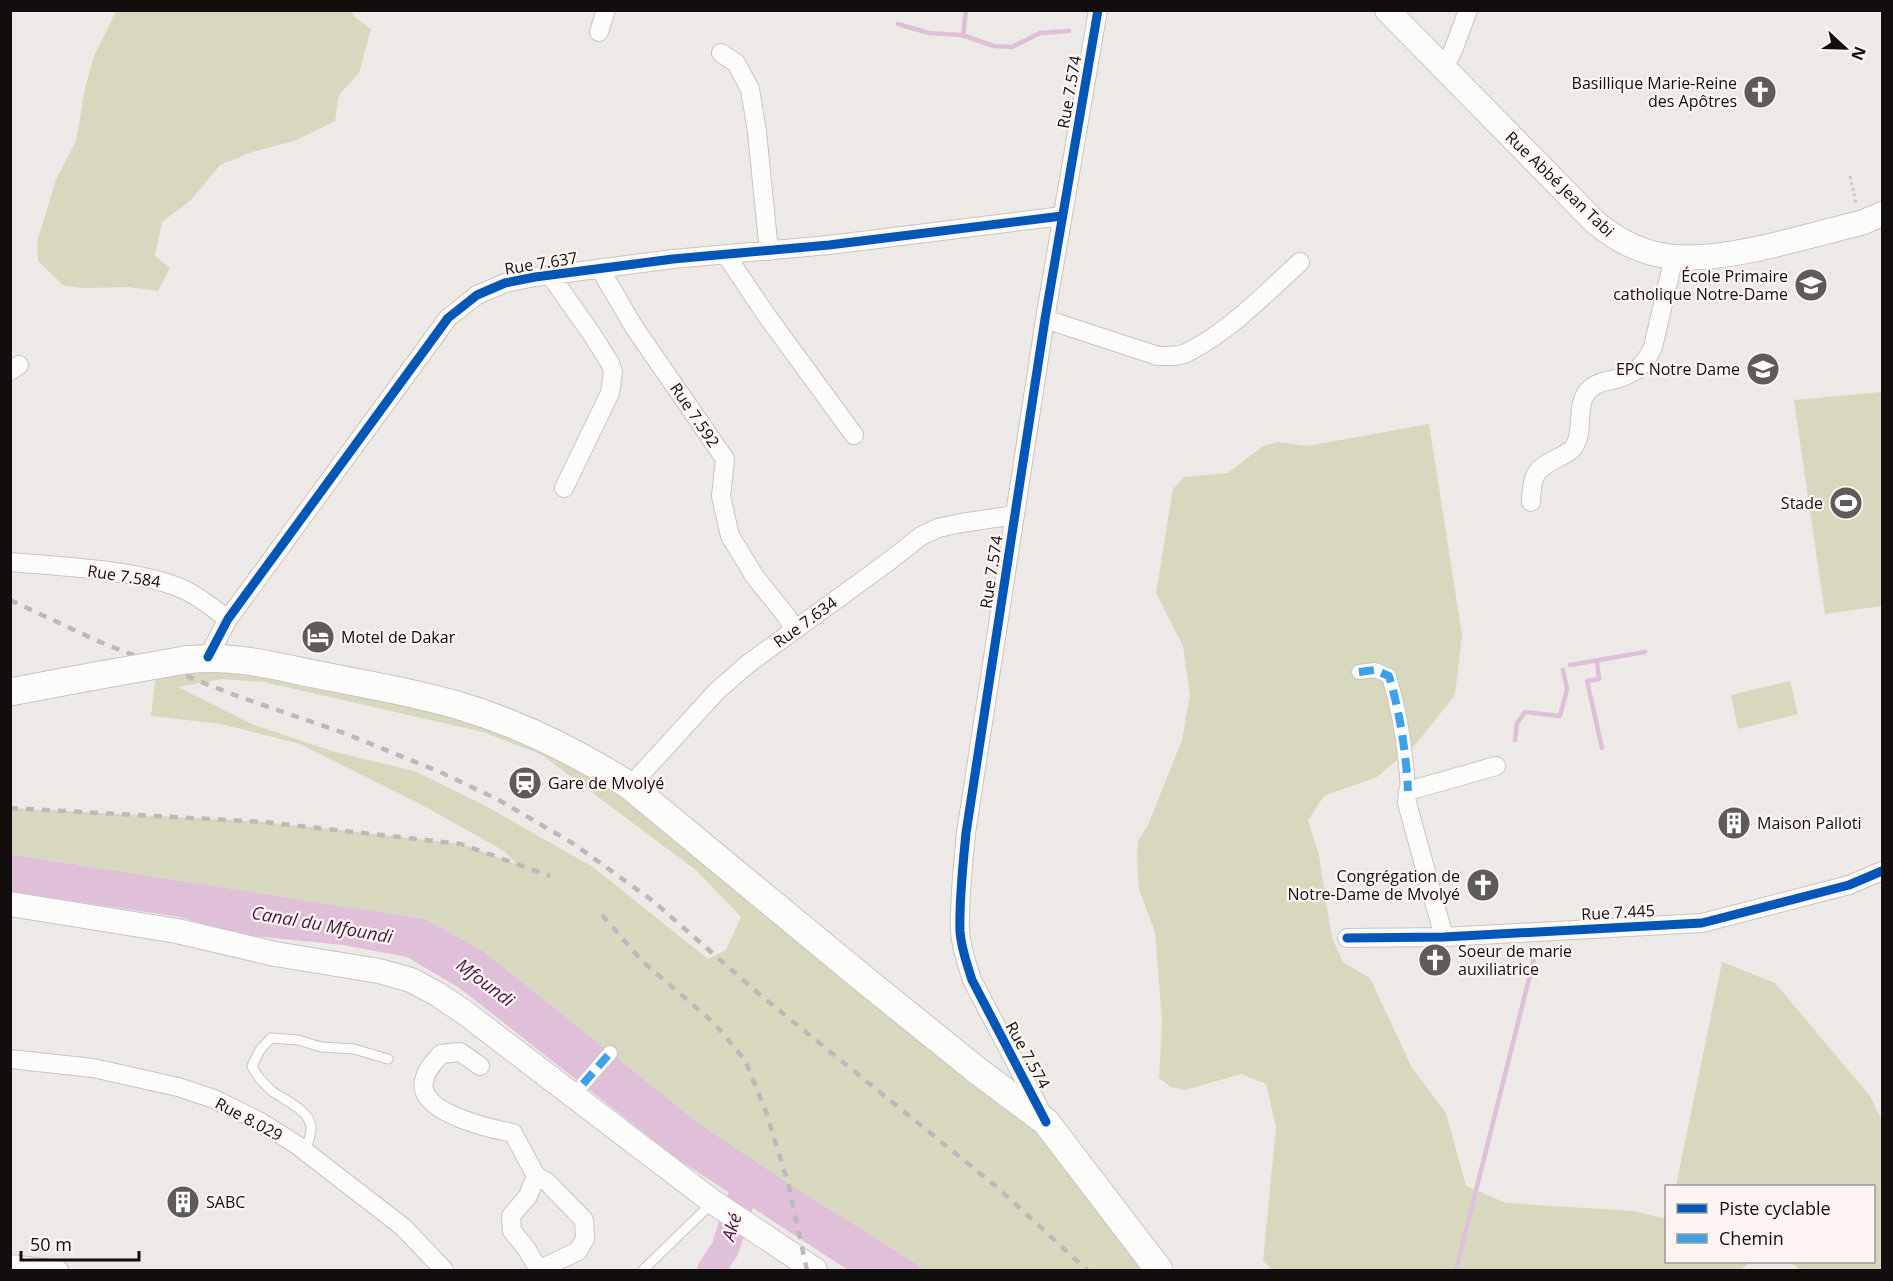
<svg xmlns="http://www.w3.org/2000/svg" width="1893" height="1281" viewBox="0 0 1893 1281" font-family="'Open Sans',sans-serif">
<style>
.green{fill:#d8d8be;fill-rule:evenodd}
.water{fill:#e0c0d8}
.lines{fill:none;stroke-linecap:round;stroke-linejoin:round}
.stream{stroke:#e0c0d8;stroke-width:4.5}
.river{stroke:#e0c0d8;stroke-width:28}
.service-casing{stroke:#c8c5c3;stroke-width:11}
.pedestrian-casing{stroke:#c8c5c3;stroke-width:16}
.minor-casing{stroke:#c8c5c3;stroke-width:20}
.secondary-casing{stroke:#c8c5c3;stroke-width:26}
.primary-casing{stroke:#c8c5c3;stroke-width:29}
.path{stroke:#cccaca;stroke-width:3;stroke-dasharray:3 3;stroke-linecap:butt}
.service{stroke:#fcfcfb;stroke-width:9}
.pedestrian{stroke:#fcfcfb;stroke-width:14}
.minor{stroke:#fcfcfb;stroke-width:18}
.secondary{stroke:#fcfcfb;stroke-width:24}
.primary{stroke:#fcfcfb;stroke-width:27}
.rail{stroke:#bbbaba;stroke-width:4.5;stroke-dasharray:8 8;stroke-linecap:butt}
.primary-bridge-casing{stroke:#c8c5c3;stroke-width:29;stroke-linecap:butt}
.primary-bridge{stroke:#fcfcfb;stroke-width:27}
.quiet{stroke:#3da1e9;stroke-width:8;stroke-dasharray:15 8;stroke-linecap:butt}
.cycleway-casing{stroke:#fef5f2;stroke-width:13}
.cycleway{stroke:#0057b8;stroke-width:9}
.labels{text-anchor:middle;stroke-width:4.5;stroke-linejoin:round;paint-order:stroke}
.poi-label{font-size:16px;fill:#110e0d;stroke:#fef5f2;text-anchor:end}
.street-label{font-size:16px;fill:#110e0d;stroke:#fef5f2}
.water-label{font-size:18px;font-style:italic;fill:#481542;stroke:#fef5f2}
</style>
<rect width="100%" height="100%" fill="#ede9e7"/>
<path class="green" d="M116 11H351L356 18 371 29 359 73 339 95 335 121 294 141 252 152 220 165 191 200 162 222 155 256 170 268 158 291 128 287 83 288 63 285 38 261 37 242 56 180 76 141 85 88 94 56Z
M1882 392V606L1825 614 1794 400Z
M1429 424 1462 635 1455 695 1416 744 1377 777 1324 796 1308 820 1319 856 1332 938 1343 962 1370 978 1412 1068 1446 1113 1466 1186 1506 1203 1634 1211 1666 1219V1262H1772H1750L1741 1270H1273L1263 1261 1276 1127 1266 1084 1241 1074 1185 1090 1171 1087 1159 1078 1162 1021 1155 932 1139 889 1137 857 1138 841 1148 825 1182 740 1190 695 1183 646 1156 593 1173 489 1184 477 1228 473 1263 446 1277 442 1307 446Z
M233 658 557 745 1046 1122 1159 1270H923L914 1262 788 1183 701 1125 482 950 425 919 11 854 10 808 264 822 375 834 461 844 517 864 504 851 424 806 300 744 221 724 151 716 157 665ZM222 679 264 682 483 732 542 755 697 871 741 917 726 950 708 959 593 867 484 805 414 771 335 752 252 724 178 687Z
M1790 681 1798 714 1738 729 1731 695Z
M1722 962 1775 983 1870 1096 1882 1121V1270H1801L1789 1262H1874V1186H1676Z"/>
<path class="water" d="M10 854 425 919 482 950 701 1125 788 1183 914 1262 923 1270H848L679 1160 458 987 407 957 343 945 235 934 180 917 11 892Z"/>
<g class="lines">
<path class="stream" d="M898 24 929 33 962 35 994 46 1012 47 1040 33 1069 31
M963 36 966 10
M1597 661 1599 679 1587 681 1602 748
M1570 665 1645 652
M1515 740 1517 723 1525 712 1560 716 1567 689 1563 670
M1456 1270 1536 951"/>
<path class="river" d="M711 1270 725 1249 747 1180"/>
<g class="service-casing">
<path id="service" d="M305 1152C307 1144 311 1136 311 1129 312 1111 284 1100 272 1091 264 1084 256 1076 252 1066L260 1050 271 1038 298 1040 321 1047 354 1049 388 1059
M643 1270 712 1203"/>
</g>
<g class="pedestrian-casing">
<path id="pedestrian" d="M1359 672 1375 670 1389 676C1400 713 1406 752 1408 791
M583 1084 610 1053"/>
</g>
<g class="minor-casing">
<path id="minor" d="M599 32 606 10
M721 53 736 63 750 89 757 132 769 251
M1444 68 1454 48 1468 10
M726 255 767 316 854 435
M600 269 634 327 725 459 721 496 730 536 755 577 788 618 793 631
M550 275 591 333 610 363 613 372 610 393 564 488
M1045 319 1158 356C1169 356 1180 357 1190 351 1231 330 1266 293 1300 262
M10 371 19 365
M1531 502C1532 468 1538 469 1565 454 1569 451 1573 450 1575 445 1585 428 1574 402 1591 388 1597 383 1604 381 1612 380 1633 375 1644 367 1653 347L1674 257
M10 562C63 567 138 569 185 590 201 598 214 609 228 619
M208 657 228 619 448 318 477 295 505 283 535 277 673 259 829 245 1062 216
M630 786 717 691 749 663 888 562 921 536 938 528 961 523 1015 515
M1444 937 1407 803 1408 791 1496 766
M1347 938 1444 937 1702 923 1849 885 1882 871
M10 1059 93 1068 178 1087 214 1099 259 1121 297 1145 403 1227 444 1270
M480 1066 460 1052 441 1054C434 1062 426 1070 424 1081 417 1113 492 1129 513 1133L536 1176 547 1182 584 1220 585 1239 578 1251 538 1270
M1044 1117 972 980C967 964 961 948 960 931 959 899 963 865 966 833L1045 319 1098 10
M536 1176 528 1196 511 1216 512 1231 526 1248 539 1270
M10 1264 59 1270"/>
</g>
<g class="secondary-casing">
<path id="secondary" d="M1387 10 1596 223C1618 241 1646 255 1675 257 1733 261 1804 236 1861 223L1882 214
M10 904 177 931 275 954 379 971 411 980 437 994 464 1012 713 1202 815 1270"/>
</g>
<g class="primary-casing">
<path id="primary" d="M185 660C231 654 274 666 319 675 365 684 413 692 457 705 518 723 577 752 630 786L871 985 979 1072 1046 1122 1159 1270
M10 692 95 676"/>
</g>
<path class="path" d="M1850 176 1856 204"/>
<use href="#service" class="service"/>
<use href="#pedestrian" class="pedestrian"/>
<use href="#minor" class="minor"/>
<use href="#secondary" class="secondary"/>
<use href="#primary" class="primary"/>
<path class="rail" d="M10 600 100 642 237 696 344 733 440 772 499 800 574 844 653 901 759 994 998 1188 1087 1270
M10 808 264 822 461 844 550 876
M602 915 642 961 713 1022 745 1060 765 1109 788 1183 807 1270"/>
<g class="primary-bridge-casing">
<path id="primary-bridge" d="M95 676 185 660"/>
</g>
<use href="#primary-bridge" class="primary-bridge"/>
<path class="quiet" d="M1359 672 1375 670 1389 676C1400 713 1406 752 1408 791
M583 1084 610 1053"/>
<g class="cycleway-casing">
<path id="cycleway" d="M208 657 228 619 448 318 477 295 505 283 535 277 673 259 829 245 1062 216
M1347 938 1444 937 1702 923 1849 885 1882 871
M1046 1122 972 980C967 964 961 948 960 931 959 899 963 865 966 833L1045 319 1098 10"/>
</g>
<use href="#cycleway" class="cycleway"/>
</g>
<defs>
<g id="church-disc" transform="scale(1.725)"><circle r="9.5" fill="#5e5b59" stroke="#fef5f2"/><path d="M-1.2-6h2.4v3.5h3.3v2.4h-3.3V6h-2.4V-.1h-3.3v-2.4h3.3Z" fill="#fff"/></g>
<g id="school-disc" transform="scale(1.725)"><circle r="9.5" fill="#5e5b59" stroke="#fef5f2"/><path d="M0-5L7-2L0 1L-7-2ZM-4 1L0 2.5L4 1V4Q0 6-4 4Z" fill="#fff"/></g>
<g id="stadium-disc" transform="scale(1.725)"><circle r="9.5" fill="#5e5b59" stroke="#fef5f2"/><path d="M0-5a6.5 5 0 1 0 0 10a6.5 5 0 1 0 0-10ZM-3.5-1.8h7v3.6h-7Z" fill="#fff"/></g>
<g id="hotel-disc" transform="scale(1.725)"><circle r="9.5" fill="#5e5b59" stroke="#fef5f2"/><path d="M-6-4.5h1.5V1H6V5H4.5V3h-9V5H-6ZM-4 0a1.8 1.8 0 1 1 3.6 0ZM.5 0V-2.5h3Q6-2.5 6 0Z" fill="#fff"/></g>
<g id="station-disc" transform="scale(1.725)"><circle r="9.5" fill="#5e5b59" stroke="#fef5f2"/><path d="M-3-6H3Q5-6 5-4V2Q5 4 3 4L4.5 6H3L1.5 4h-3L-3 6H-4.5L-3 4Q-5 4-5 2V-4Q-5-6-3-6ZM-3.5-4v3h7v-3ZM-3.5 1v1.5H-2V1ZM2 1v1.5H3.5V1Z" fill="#fff"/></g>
<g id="building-disc" transform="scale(1.725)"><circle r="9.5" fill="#5e5b59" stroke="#fef5f2"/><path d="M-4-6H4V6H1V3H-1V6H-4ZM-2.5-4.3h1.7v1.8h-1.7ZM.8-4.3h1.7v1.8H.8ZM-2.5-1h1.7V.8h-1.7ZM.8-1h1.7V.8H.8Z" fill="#fff"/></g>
</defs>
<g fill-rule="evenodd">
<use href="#church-disc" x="1760" y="92"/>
<use href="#school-disc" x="1811" y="285"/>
<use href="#school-disc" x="1763" y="369"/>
<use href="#stadium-disc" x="1846" y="503"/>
<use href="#hotel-disc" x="318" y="637"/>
<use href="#station-disc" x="525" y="783"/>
<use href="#building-disc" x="1734" y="823"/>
<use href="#church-disc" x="1483" y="885"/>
<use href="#church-disc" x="1435" y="960"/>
<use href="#building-disc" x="183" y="1202"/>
</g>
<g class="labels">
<g class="poi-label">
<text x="1737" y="89">Basillique Marie-Reine<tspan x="1737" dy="18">des Apôtres</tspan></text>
<text x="1788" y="282">École Primaire<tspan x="1788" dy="18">catholique Notre-Dame</tspan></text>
<text x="1740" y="375">EPC Notre Dame</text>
<text x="1823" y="509">Stade</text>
<text x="341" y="643" text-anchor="start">Motel de Dakar</text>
<text x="548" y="789" text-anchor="start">Gare de Mvolyé</text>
<text x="1757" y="829" text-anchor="start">Maison Palloti</text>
<text x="1460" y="882">Congrégation de<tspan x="1460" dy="18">Notre-Dame de Mvolyé</tspan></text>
<text x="1458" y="957" text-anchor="start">Soeur de marie<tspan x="1458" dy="18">auxiliatrice</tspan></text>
<text x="206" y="1208" text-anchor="start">SABC</text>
</g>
<g class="street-label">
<text transform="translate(1069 92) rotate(-80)" y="6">Rue 7.574</text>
<text transform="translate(1560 184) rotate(44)" y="6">Rue Abbé Jean Tabi</text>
<text transform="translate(541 263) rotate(-9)" y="6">Rue 7.637</text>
<text transform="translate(695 415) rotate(56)" y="6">Rue 7.592</text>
<text transform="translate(991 572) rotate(-81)" y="6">Rue 7.574</text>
<text transform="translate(124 576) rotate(9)" y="6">Rue 7.584</text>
<text transform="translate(805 622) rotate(-36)" y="6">Rue 7.634</text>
<text transform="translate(1618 912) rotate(-3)" y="6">Rue 7.445</text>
<text transform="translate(1028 1055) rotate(61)" y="6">Rue 7.574</text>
<text transform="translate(249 1119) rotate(28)" y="6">Rue 8.029</text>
</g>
<g class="water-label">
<text transform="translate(322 925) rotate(10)" y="6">Canal du Mfoundi</text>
<text transform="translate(485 983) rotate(37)" y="6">Mfoundi</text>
<text transform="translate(732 1227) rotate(-73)" y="6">Aké</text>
</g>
</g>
<rect width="1893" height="1281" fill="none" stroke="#110e0d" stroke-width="24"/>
<rect x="1665" y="1185" width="210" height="78" fill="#fef5f2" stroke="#9f9996" stroke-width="1.5"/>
<rect x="1677" y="1204" width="30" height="9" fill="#0057b8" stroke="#9f9996" stroke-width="1.5"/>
<text x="1719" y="1215" font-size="18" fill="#110e0d">Piste cyclable</text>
<rect x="1677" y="1234" width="30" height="9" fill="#3da1e9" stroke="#9f9996" stroke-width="1.5"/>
<text x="1719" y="1245" font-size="18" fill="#110e0d">Chemin</text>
<g transform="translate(1845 48) rotate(112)" stroke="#fef5f2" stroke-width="4.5" paint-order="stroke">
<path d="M0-4.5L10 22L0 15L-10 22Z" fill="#110e0d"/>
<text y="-9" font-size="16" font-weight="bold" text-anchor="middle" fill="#110e0d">N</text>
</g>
<path d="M21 1251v9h118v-9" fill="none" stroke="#110e0d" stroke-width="3"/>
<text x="30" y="1251" font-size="18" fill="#110e0d" stroke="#fef5f2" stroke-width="4.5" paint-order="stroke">50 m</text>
</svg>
